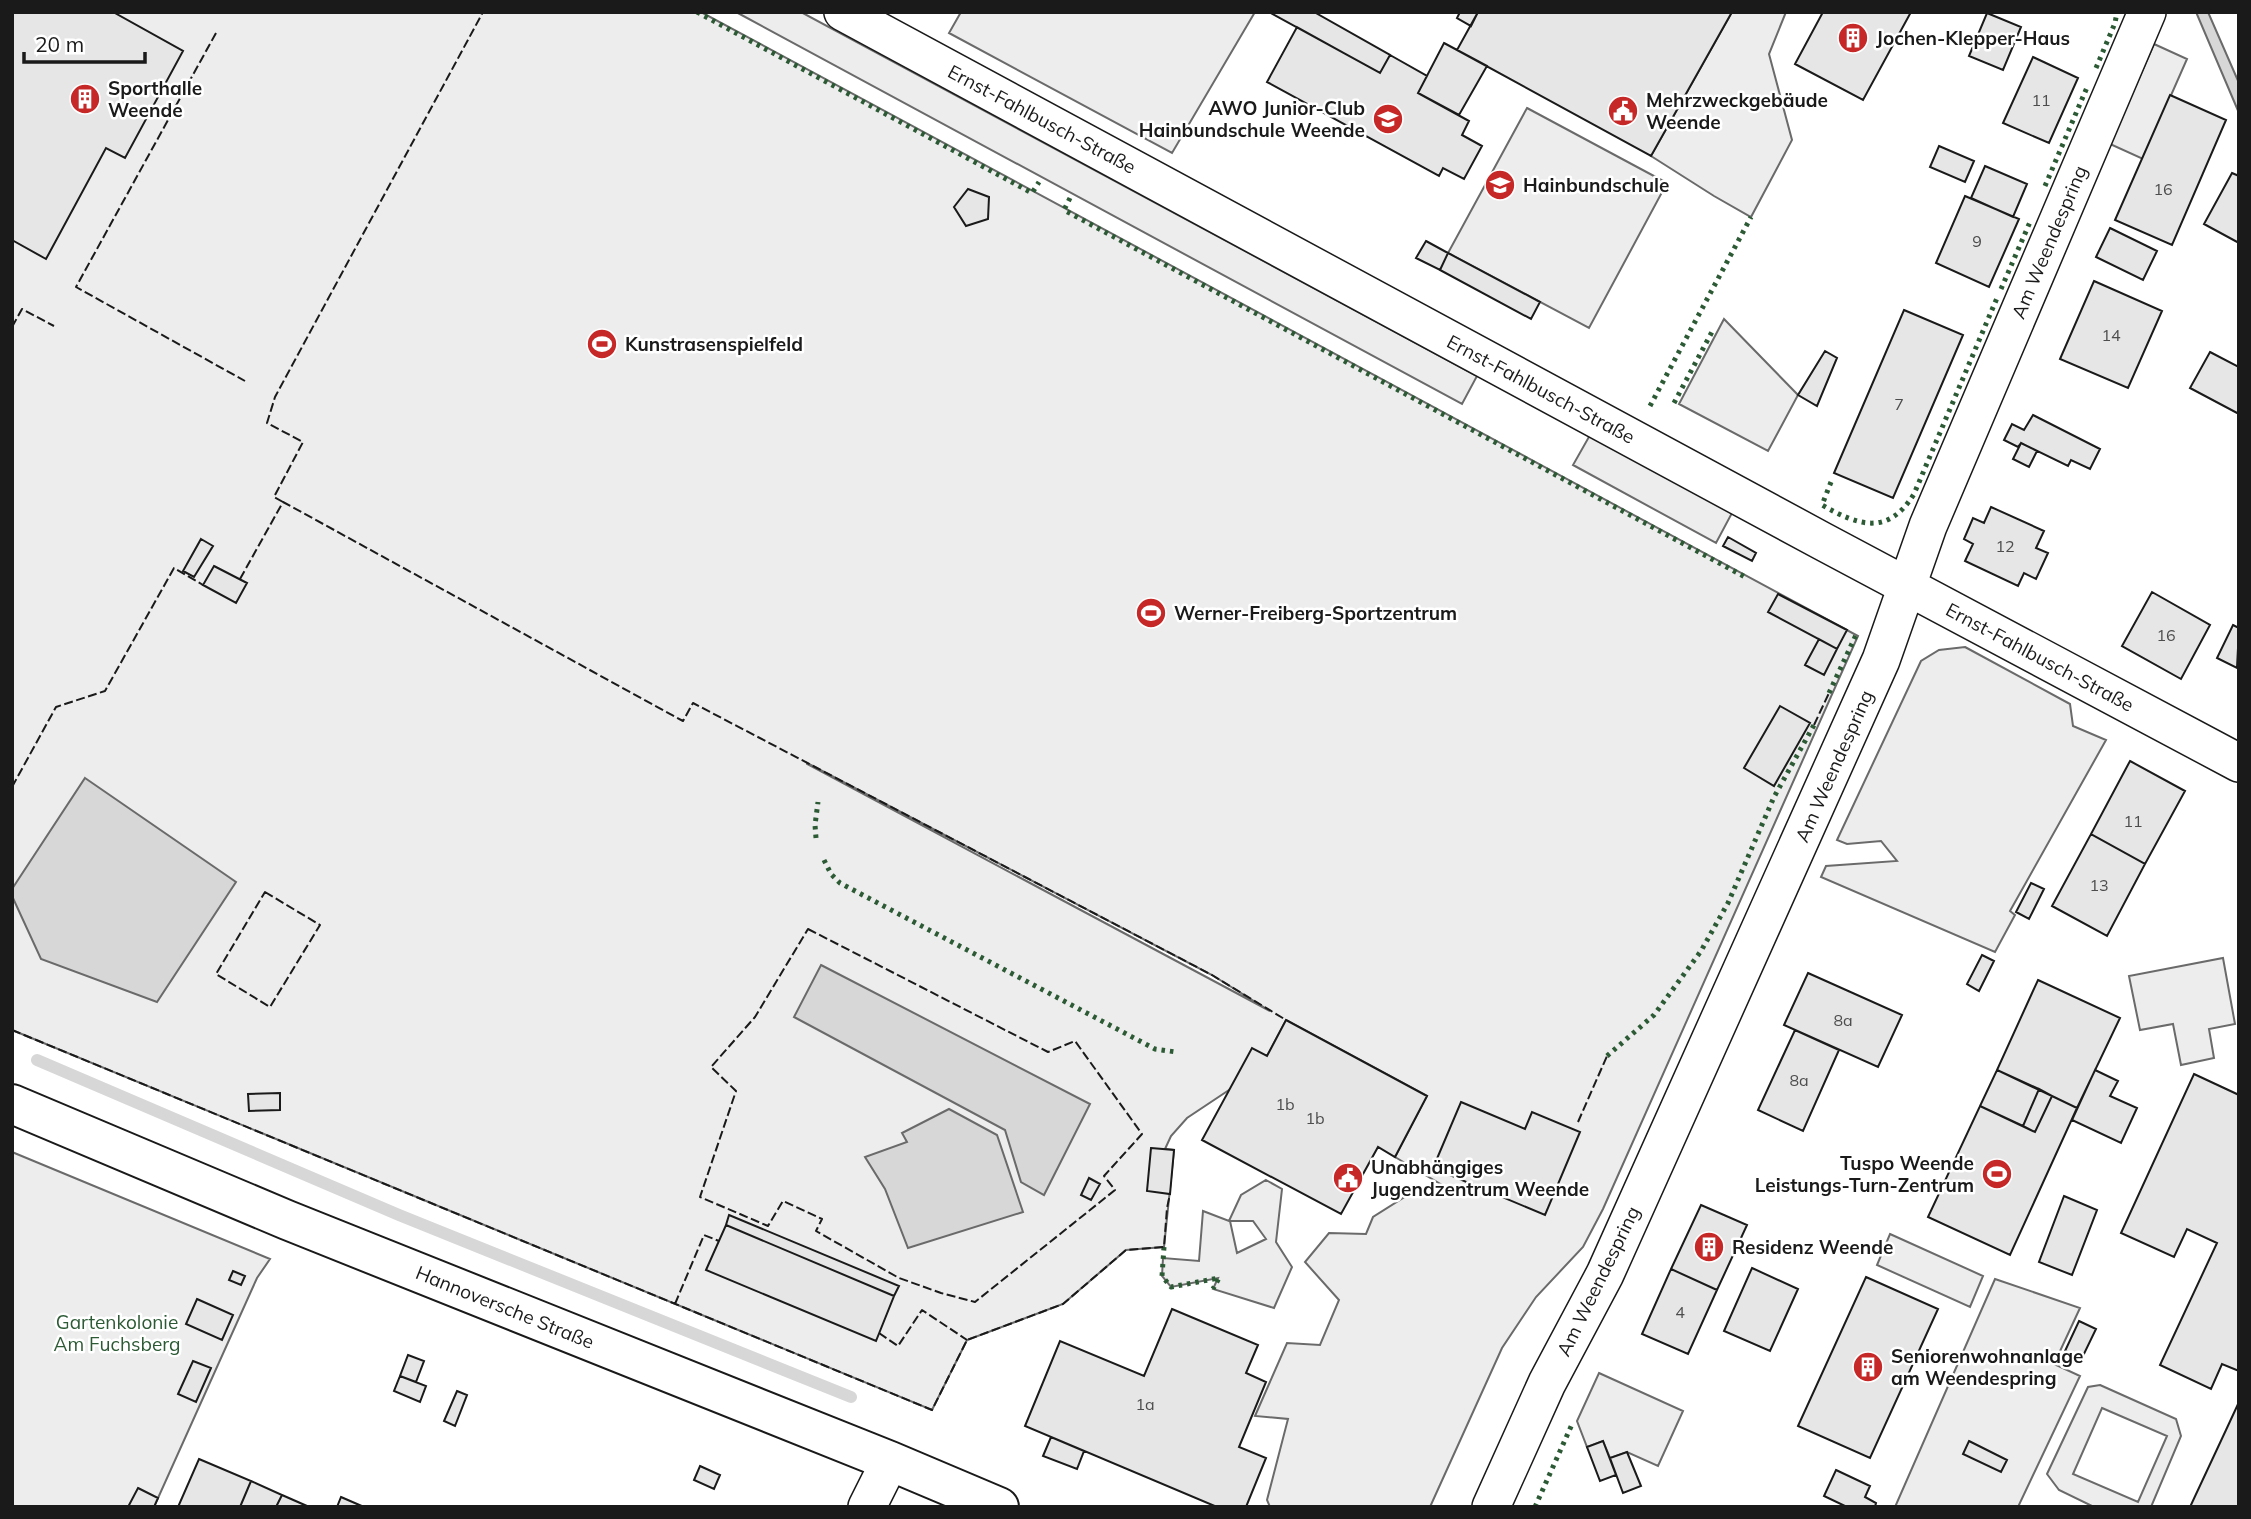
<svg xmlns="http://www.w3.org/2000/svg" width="2251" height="1519" viewBox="0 0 2251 1519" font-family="Mulish,sans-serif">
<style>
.built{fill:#ededed;stroke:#6a6a6a;stroke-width:2;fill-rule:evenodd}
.water{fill:#d7d7d7;stroke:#6a6a6a;stroke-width:2}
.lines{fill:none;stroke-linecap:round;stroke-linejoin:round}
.stream{stroke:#d7d7d7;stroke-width:12}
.building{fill:#e6e6e6;stroke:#1a1a1a;stroke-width:2}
.street-casing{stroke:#1a1a1a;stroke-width:40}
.secondary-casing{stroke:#1a1a1a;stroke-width:42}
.street{stroke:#fff;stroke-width:37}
.secondary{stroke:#fff;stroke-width:38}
.hedge{stroke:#2b5a34;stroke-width:5;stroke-dasharray:3.5 5;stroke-linecap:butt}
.fence{stroke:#1a1a1a;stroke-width:2;stroke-dasharray:9 3.5;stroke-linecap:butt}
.labels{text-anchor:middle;stroke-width:5;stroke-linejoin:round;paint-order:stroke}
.number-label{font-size:16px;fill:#4d4d4d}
.poi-label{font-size:19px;font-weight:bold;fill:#1a1a1a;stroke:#fff;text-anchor:start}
.street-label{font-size:19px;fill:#1a1a1a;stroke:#fff}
.park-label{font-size:19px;fill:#2b5a34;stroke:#fff}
</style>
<rect width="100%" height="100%" fill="#fff"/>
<path class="built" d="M12 12H701L1858 636 1603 1209 1583 1247 1536 1297 1502 1348 1430 1507H1270L1267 1500 1288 1419 1255 1416 1287 1343 1320 1345 1339 1300 1305 1262 1329 1233 1366 1234 1373 1217 1411 1193 1447 1188 1395 1157 1427 1096 1286 1020 1267 1056 1229 1090 1187 1118 1171 1136 1165 1149 1174 1150 1164 1247 1126 1250 1063 1304 967 1340 932 1410 12 1030ZM807 763 1212 975 1270 1011 807 764Z
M736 12H801L1477 376 1462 404Z
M961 12H1255L1172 153 949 33Z
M1732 12H1786L1769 54 1792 140 1751 217 1714 196 1651 156Z
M2154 44 2187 59 2143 159 2110 144Z
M1527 108 1667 183 1589 328 1448 253Z
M1724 319 1798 395 1768 451 1679 404Z
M1590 435 1732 513 1716 543 1573 465Z
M1965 647 2070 704 2073 726 2106 740 2010 911 2015 915 1995 952 1821 877 1826 866 1897 861 1881 841 1847 844 1837 840 1921 661 1939 650Z
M2223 958 2235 1024 2209 1029 2214 1058 2181 1065 2173 1024 2140 1030 2129 976Z
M12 1152 270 1259 257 1278 154 1507H12Z
M1266 1180 1282 1189 1276 1242 1292 1267 1274 1308 1213 1289 1218 1278 1171 1287 1162 1276 1163 1258 1199 1261 1203 1211 1229 1221 1241 1195ZM1230 1221H1253L1266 1239 1237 1253Z
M1890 1234 1983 1276 1970 1307 1877 1265Z
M1995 1279 2080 1308 2054 1364 2080 1376 2018 1507H1895Z
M1599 1373 1683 1411 1658 1466 1627 1452 1610 1458 1603 1441 1587 1447 1577 1421Z
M2100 1385 2176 1419 2181 1436 2151 1507H2094L2059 1490 2047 1474 2088 1387ZM2102 1408 2167 1436 2138 1502 2073 1474Z"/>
<path class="water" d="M2196 12H2208L2239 83V113Z
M85 778 236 882 157 1002 41 959 12 896V889Z
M821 965 1090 1104 1044 1195 1021 1182 1005 1130 794 1017Z
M949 1109 997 1135 1023 1212 908 1248 885 1189 865 1157 907 1142 902 1133Z"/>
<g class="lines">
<path class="stream" d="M37 1060 399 1215 851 1397"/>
</g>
<path class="building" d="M12 12H113L183 51 125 158 106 148 46 259 12 240Z
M1269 12H1314L1390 55 1380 73Z
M1460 12H1478L1471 26 1457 18Z
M1478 12H1732L1651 156 1457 50Z
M1823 12H1911L1863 100 1795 64Z
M1987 13 2021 27 2003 70 1969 56Z
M1297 27 1380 73 1390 55 1427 76 1418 93 1469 121 1462 135 1482 146 1464 179 1443 168 1439 176 1267 82Z
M1444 43 1487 66 1459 115 1418 93Z
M2033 57 2078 78 2049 143 2003 123Z
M2170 95 2226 120 2172 245 2115 220Z
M1939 146 1974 161 1965 182 1930 167Z
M1985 166 2027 184 2013 217 1971 198Z
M2232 173 2239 176V243L2204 224Z
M968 189 989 197 988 219 966 226 954 207Z
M1965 196 2019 219 1989 287 1936 263Z
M2110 228 2157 251 2143 280 2096 257Z
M1426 241 1448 253 1440 270 1416 258Z
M1448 253 1540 302 1531 319 1440 270Z
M2094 281 2162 311 2128 388 2060 359Z
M1904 310 1963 335 1893 498 1834 473Z
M1825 351 1837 358 1817 406 1798 395Z
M2210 352 2239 367V414L2190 388Z
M2033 415 2100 449 2090 469 2071 460 2068 466 2021 443 2018 447 2004 440 2012 424 2024 430Z
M2021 443 2037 451 2029 467 2013 459Z
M1991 507 2044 531 2036 548 2048 553 2036 579 2024 573 2018 586 1965 561 1973 544 1964 539 1973 518 1984 523Z
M1728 537 1756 553 1752 561 1723 546Z
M201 539 213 546 194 577 183 571Z
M214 566 247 583 236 603 203 585Z
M2152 592 2210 625 2181 679 2122 646Z
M1778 594 1847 630 1837 649 1768 612Z
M2233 625 2239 628 2237 668 2217 658Z
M1819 639 1837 649 1824 675 1805 665Z
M1780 706 1810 723 1774 786 1744 768Z
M2130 761 2185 791 2145 864 2091 834Z
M2091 834 2145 864 2107 936 2052 906Z
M2031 883 2044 889 2029 919 2016 912Z
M1982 955 1994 961 1979 991 1967 984Z
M1808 973 1902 1015 1878 1067 1784 1025Z
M2038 980 2120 1018 2077 1108 1997 1070Z
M1286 1020 1427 1096 1395 1157 1378 1147 1341 1214 1202 1140 1252 1048 1267 1056Z
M1795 1030 1839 1050 1803 1131 1758 1110Z
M1997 1070 2039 1089 2023 1126 1980 1106Z
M2095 1070 2118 1081 2110 1096 2137 1108 2121 1143 2072 1120Z
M2194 1074 2239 1095V1371L2222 1364 2211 1389 2160 1365 2217 1243 2187 1229 2174 1257 2121 1233Z
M2039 1089 2052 1096 2035 1132 2023 1126Z
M280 1093V1110L249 1111 248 1094Z
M2052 1096 2077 1108 2010 1255 1928 1217 1980 1106 2035 1132Z
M1461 1102 1525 1129 1532 1112 1580 1132 1545 1215 1433 1168Z
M1151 1148 1174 1150 1170 1194 1147 1191Z
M1089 1178 1100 1184 1091 1200 1081 1195Z
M2064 1196 2097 1210 2072 1275 2039 1262Z
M1701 1205 1747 1225 1717 1290 1671 1269Z
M729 1215 899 1286 894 1296 726 1225Z
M726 1225 894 1296 876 1341 706 1270Z
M1752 1268 1798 1289 1770 1351 1724 1331Z
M1671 1269 1717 1290 1688 1354 1642 1334Z
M233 1271 245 1276 241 1285 229 1280Z
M1866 1277 1938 1309 1870 1458 1798 1426Z
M197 1299 233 1315 222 1340 186 1324Z
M1172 1309 1258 1345 1246 1373 1266 1382 1239 1447 1266 1458 1246 1507H1217L1025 1426 1060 1341 1144 1376Z
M2079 1321 2096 1329 2082 1358 2065 1351Z
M408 1355 424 1361 416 1382 400 1376Z
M193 1361 211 1368 196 1402 178 1394Z
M400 1376 426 1386 420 1402 394 1391Z
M457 1391 467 1395 455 1426 444 1421Z
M2239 1402V1507H2190L2226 1430Z
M1051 1437 1084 1451 1077 1469 1043 1456Z
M1603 1441 1616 1475 1600 1481 1587 1447Z
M1969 1441 2007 1460 2001 1472 1963 1454Z
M1627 1452 1641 1486 1623 1493 1610 1458Z
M199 1459 251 1481 240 1507H178Z
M700 1466 720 1475 714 1489 694 1480Z
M1836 1470 1870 1486 1865 1497 1876 1503 1875 1507H1847L1824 1496Z
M251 1481 282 1495 276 1507H240Z
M138 1488 158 1498 154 1507H128Z
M282 1495 307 1506V1507H276Z
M341 1497 364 1507H337Z"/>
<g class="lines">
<g class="street-casing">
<path id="street" d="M843 12 1822 541 2239 763
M867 1507 890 1461
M1491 1507 1547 1383 1605 1274 1881 660 1928 526 2147 12"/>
</g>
<g class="secondary-casing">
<path id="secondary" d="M12 1104 287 1220 890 1461 999 1507"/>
</g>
<use href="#street" class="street"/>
<use href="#secondary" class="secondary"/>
<path class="hedge" d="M697 12 1032 193 1039 182
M2096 68 2115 23 2117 12
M2045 186 2088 85
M1070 198 1064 210 1747 578
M2001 289 2030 222
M1674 403 1713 330
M1650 406 1751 217
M1831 482 1822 505C1859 526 1888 536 1914 494L1997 298
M1829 693 1856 635
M816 838 815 825 818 802
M824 860 831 874 840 883 1155 1049 1176 1052
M1607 1056 1654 1015 1701 951 1728 903 1774 797 1814 725
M1164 1247 1162 1276 1171 1287 1219 1278 1213 1289
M1535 1507 1573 1422"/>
<path class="fence" d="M216 33 76 287 245 381
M12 327 22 309 54 326
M283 502 274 497 303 442 267 423 275 397 483 12
M240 579 283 502 683 721 693 703 1212 975 1286 1020
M1814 725 1829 693
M12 787 56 707 105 691 174 568 203 585
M265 892 320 925 270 1007 216 974Z
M808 929 1048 1052 1075 1041 1142 1134 1104 1176 1115 1190 975 1302 941 1293 899 1278 816 1231 822 1219 783 1201 768 1226 700 1197 736 1091 711 1067 755 1017Z
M12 1030 932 1410 967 1340 1063 1304 1126 1250 1164 1247 1167 1208 1170 1194
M1578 1122 1607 1056
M675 1304 704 1235 719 1241
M879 1333 898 1346 922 1310 967 1340"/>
</g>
<defs>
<g id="building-disc" transform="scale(1.575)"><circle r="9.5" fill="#c62828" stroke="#fff"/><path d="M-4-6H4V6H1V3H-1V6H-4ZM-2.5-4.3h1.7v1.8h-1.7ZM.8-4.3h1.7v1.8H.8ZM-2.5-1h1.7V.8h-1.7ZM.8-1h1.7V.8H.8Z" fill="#fff"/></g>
<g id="civic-disc" transform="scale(1.575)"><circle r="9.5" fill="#c62828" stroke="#fff"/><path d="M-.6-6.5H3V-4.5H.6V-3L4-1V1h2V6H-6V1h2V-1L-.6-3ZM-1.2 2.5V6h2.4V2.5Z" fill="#fff"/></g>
<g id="school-disc" transform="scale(1.575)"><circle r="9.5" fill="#c62828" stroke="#fff"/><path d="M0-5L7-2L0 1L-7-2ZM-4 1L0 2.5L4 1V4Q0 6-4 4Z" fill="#fff"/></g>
<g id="stadium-disc" transform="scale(1.575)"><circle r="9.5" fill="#c62828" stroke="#fff"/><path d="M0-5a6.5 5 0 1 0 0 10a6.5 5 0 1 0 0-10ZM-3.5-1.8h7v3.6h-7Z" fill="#fff"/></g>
</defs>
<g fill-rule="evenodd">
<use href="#building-disc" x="1853" y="38"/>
<use href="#building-disc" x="85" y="99"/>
<use href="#civic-disc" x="1623" y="111"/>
<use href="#school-disc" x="1388" y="119"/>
<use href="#school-disc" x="1500" y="185"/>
<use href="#stadium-disc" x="602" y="344"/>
<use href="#stadium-disc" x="1151" y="613"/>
<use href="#stadium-disc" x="1997" y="1174"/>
<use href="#civic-disc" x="1348" y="1178"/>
<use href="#building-disc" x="1709" y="1247"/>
<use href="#building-disc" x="1868" y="1367"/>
</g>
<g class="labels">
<g class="number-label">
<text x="2041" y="106">11</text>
<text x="2163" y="195">16</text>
<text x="1977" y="247">9</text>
<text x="2111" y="341">14</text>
<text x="1899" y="410">7</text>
<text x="2005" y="552">12</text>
<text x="2166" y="641">16</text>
<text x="2133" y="827">11</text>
<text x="2099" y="891">13</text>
<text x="1843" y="1026">8a</text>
<text x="1799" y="1086">8a</text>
<text x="1285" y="1110">1b</text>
<text x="1315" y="1124">1b</text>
<text x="1680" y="1318">4</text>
<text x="1145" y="1410">1a</text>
</g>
<g class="poi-label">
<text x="1876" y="45">Jochen-Klepper-Haus</text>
<text x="108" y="95">Sporthalle<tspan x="108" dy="22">Weende</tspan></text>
<text x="1646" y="107">Mehrzweckgebäude<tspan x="1646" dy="22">Weende</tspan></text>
<text x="1365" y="115" text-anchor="end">AWO Junior-Club<tspan x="1365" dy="22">Hainbundschule Weende</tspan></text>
<text x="1523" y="192">Hainbundschule</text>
<text x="625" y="351">Kunstrasenspielfeld</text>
<text x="1174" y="620">Werner-Freiberg-Sportzentrum</text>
<text x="1974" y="1170" text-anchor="end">Tuspo Weende<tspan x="1974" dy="22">Leistungs-Turn-Zentrum</tspan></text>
<text x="1371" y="1174">Unabhängiges<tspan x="1371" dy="22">Jugendzentrum Weende</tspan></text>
<text x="1732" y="1254">Residenz Weende</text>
<text x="1891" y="1363">Seniorenwohnanlage<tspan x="1891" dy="22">am Weendespring</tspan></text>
</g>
<g class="street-label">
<text transform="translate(1042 119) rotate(28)" y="7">Ernst-Fahlbusch-Straße</text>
<text transform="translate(2049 242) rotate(-67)" y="7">Am Weendespring</text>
<text transform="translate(1541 389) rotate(28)" y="7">Ernst-Fahlbusch-Straße</text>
<text transform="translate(2040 657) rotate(28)" y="7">Ernst-Fahlbusch-Straße</text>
<text transform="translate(1834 766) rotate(-66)" y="7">Am Weendespring</text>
<text transform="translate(1598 1281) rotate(-64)" y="7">Am Weendespring</text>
<text transform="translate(505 1307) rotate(22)" y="7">Hannoversche Straße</text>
</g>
<g class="park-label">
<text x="117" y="1329">Gartenkolonie<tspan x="117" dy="22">Am Fuchsberg</tspan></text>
</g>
</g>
<rect width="2251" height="1519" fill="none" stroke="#1a1a1a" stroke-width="28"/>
<path d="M24 52v10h121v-10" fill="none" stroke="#1a1a1a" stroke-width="3.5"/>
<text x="35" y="52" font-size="21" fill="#1a1a1a" stroke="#ffffff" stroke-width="5" paint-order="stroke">20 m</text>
</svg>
